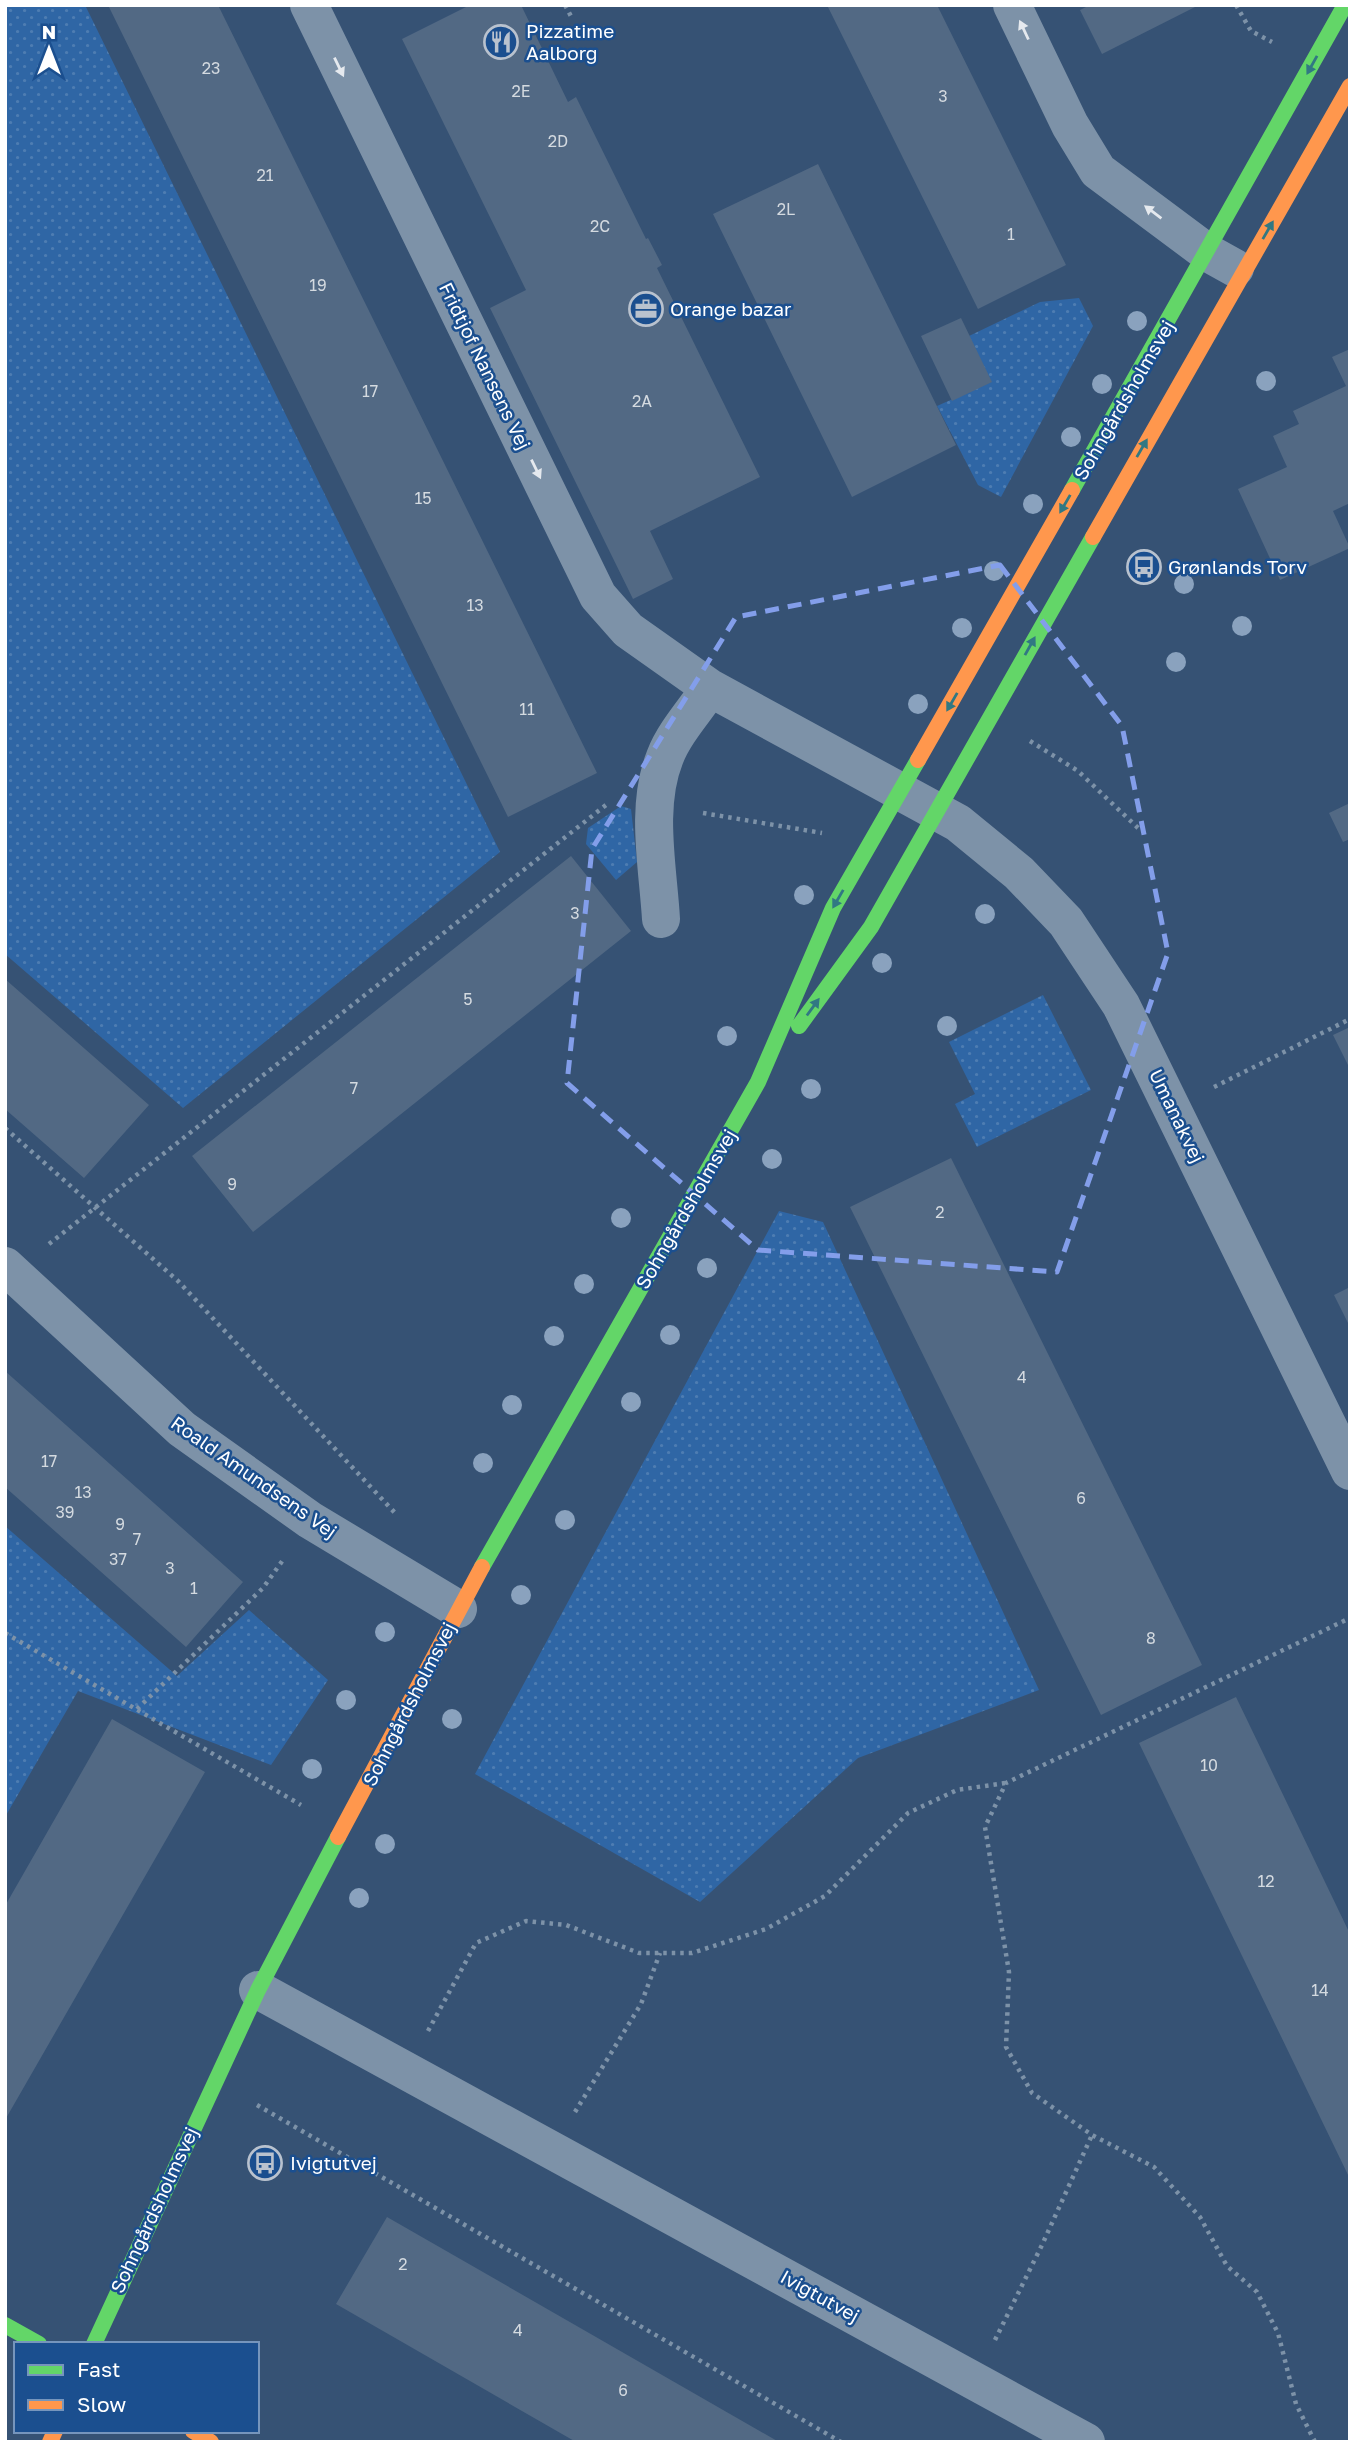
<svg xmlns="http://www.w3.org/2000/svg" width="1355" height="2447" viewBox="0 0 1355 2447" font-family="'Golos Text',sans-serif">
<style>
.grass{fill:url(#grass-dots)}
.building{fill:#526984}
.lines{fill:none;stroke-linecap:round;stroke-linejoin:round}
.path{stroke:#7d92a8;stroke-width:4.5;stroke-dasharray:3.5 5;stroke-linecap:butt}
.street{stroke:#7d92a8;stroke-width:38}
.fast{stroke:#63d668;stroke-width:16}
.slow{stroke:#ff974d;stroke-width:16}
.tree{fill:#8aa2be}
.oneway{fill:#e5e9ee}
.oneway2{fill:#317883}
.marked{fill:none;stroke:#839eea;stroke-width:5;stroke-dasharray:14 9;stroke-linejoin:round}
.labels{text-anchor:middle;stroke-width:5;stroke-linejoin:round;paint-order:stroke}
.number-label{font-size:16px;fill:#d4dae0}
.poi-label{font-size:19px;fill:#fff;stroke:#1b4f8f;text-anchor:start}
.street-label{font-size:19px;fill:#fff;stroke:#1b4f8f}
</style>
<defs>
<pattern id="grass-dots" width="8" height="8" patternUnits="userSpaceOnUse" patternTransform="scale(1.75)"><rect width="8" height="8" fill="#2f66a5"/><path d="M2 2h.1M6 6h.1" fill="none" stroke="#4e7db2" stroke-width="1.8" stroke-linecap="round"/></pattern>
</defs>
<rect width="100%" height="100%" fill="#365274"/>
<path class="grass" d="M5 5H85L500 852 183 1108 5 954Z
M1079 298 1093 326 1001 497 978 485 937 406 991 382 969 336 1040 302Z
M621 806 631 809 637 862 616 880 586 844 588 828Z
M1043 995 1091 1090 977 1147 955 1104 975 1094 949 1042Z
M779 1211 823 1222 1039 1690 858 1758 700 1902 475 1774Z
M5 1526 177 1676 249 1610 328 1680 271 1765 78 1691 5 1817Z"/>
<path class="building" d="M108 5H218L597 773 508 817Z
M470 5H521L568 102 576 97 646 239 648 238 662 265 657 268 760 477 650 531 673 579 633 599 490 308 526 290 402 39Z
M827 5H937L1066 265 978 309Z
M1090 5H1199L1102 54 1080 10Z
M818 164 956 445 852 497 713 214Z
M961 318 992 382 952 401 921 336Z
M1350 349V503L1333 511 1350 548 1280 580 1238 489 1287 467 1273 436 1299 424 1293 411 1346 386 1332 357Z
M1350 803V839L1343 842 1329 813Z
M571 856 631 931 253 1232 192 1156Z
M5 979 149 1105 84 1178 5 1109Z
M1350 1027V1069L1333 1035Z
M951 1158 1202 1665 1101 1715 850 1207Z
M1350 1287V1327L1334 1295Z
M5 1371 243 1582 186 1647 5 1487Z
M1236 1697 1350 1934V2179L1139 1743Z
M112 1719 205 1772 5 2120V1906Z
M387 2217 779 2442H576L336 2304Z"/>
<g class="lines">
<path class="path" d="M565 5 573 20
M1236 5 1251 31 1272 42
M1030 741 1078 771 1138 828
M703 813 822 833
M1214 1087 1350 1019
M5 1128 178 1281 396 1514
M49 1244 606 805
M5 1633 301 1805
M137 1709 263 1588 283 1560
M428 2031 476 1943 526 1921 566 1925 639 1953H692L766 1929 825 1896 908 1813 957 1790 1005 1783
M257 2105 841 2442
M575 2112 641 2004 660 1953
M995 2340 1042 2245 1092 2135
M1315 2442 1296 2404 1278 2333 1257 2292 1227 2266 1200 2217 1154 2167 1092 2135 1032 2093 1006 2047 1009 1972 985 1827 1006 1783 1350 1618"/>
<path class="street" d="M309 5 598 596 628 630 710 688 958 823 1019 873 1066 922 1121 1005 1350 1471
M1012 5 1070 125 1098 171 1208 253 1235 268
M661 919C658 867 645 807 665 757 674 733 696 709 710 688
M5 1266 182 1429 310 1520 458 1609
M258 1990 1086 2442"/>
<path class="fast" d="M1072 490 1345 5
M799 1026 871 927 1093 537
M482 1567 758 1082 833 908 918 760
M5 2325 39 2344
M94 2344 258 1990 338 1837"/>
<path class="slow" d="M1093 537 1350 86
M918 760 1072 490
M338 1837 482 1567
M193 2431 211 2442
M50 2442 55 2431"/>
</g>
<g class="tree">
<circle cx="1137" cy="321" r="10"/>
<circle cx="1266" cy="381" r="10"/>
<circle cx="1102" cy="384" r="10"/>
<circle cx="1071" cy="437" r="10"/>
<circle cx="1033" cy="504" r="10"/>
<circle cx="994" cy="571" r="10"/>
<circle cx="1184" cy="584" r="10"/>
<circle cx="1242" cy="626" r="10"/>
<circle cx="962" cy="628" r="10"/>
<circle cx="1176" cy="662" r="10"/>
<circle cx="918" cy="704" r="10"/>
<circle cx="804" cy="895" r="10"/>
<circle cx="985" cy="914" r="10"/>
<circle cx="882" cy="963" r="10"/>
<circle cx="947" cy="1026" r="10"/>
<circle cx="727" cy="1036" r="10"/>
<circle cx="811" cy="1089" r="10"/>
<circle cx="772" cy="1159" r="10"/>
<circle cx="621" cy="1218" r="10"/>
<circle cx="707" cy="1268" r="10"/>
<circle cx="584" cy="1284" r="10"/>
<circle cx="670" cy="1335" r="10"/>
<circle cx="554" cy="1336" r="10"/>
<circle cx="631" cy="1402" r="10"/>
<circle cx="512" cy="1405" r="10"/>
<circle cx="483" cy="1463" r="10"/>
<circle cx="565" cy="1520" r="10"/>
<circle cx="521" cy="1595" r="10"/>
<circle cx="385" cy="1632" r="10"/>
<circle cx="346" cy="1700" r="10"/>
<circle cx="452" cy="1719" r="10"/>
<circle cx="312" cy="1769" r="10"/>
<circle cx="385" cy="1844" r="10"/>
<circle cx="359" cy="1898" r="10"/>
</g>
<defs><path id="oneway-solid" d="M-6-.8H1V-3.2L6.5 0L1 3.2V.8H-6Z" transform="scale(1.75)"/></defs>
<g class="oneway">
<use href="#oneway-solid" transform="translate(1024 30) rotate(-115)"/>
<use href="#oneway-solid" transform="translate(339 67) rotate(64)"/>
<use href="#oneway-solid" transform="translate(1153 212) rotate(-143)"/>
<use href="#oneway-solid" transform="translate(536 469) rotate(64)"/>
</g>
<g class="oneway2">
<use href="#oneway-solid" transform="translate(1312 65) rotate(119)"/>
<use href="#oneway-solid" transform="translate(1268 230) rotate(-60)"/>
<use href="#oneway-solid" transform="translate(1142 448) rotate(-60)"/>
<use href="#oneway-solid" transform="translate(1065 504) rotate(120)"/>
<use href="#oneway-solid" transform="translate(1030 646) rotate(-61)"/>
<use href="#oneway-solid" transform="translate(952 702) rotate(120)"/>
<use href="#oneway-solid" transform="translate(838 899) rotate(120)"/>
<use href="#oneway-solid" transform="translate(813 1007) rotate(-54)"/>
</g>
<path class="marked" d="M1000 565 1122 726 1168 953 1057 1272 758 1250 567 1083 592 849 736 617Z"/>
<defs>
<g id="restaurant-ring" transform="scale(1.75)"><circle r="9.5" fill="#1b4f8f" stroke="#b9c2ce" stroke-width="1.5"/><path d="M-5-6h1v4h1v-4h1v4h1v-4h1v5L-1.5 .5V6h-2V.5L-5-1ZM5-6V6H3V1.5H1.5Q1.5-4 5-6Z" fill="#b9c2ce"/></g>
<g id="office-ring" transform="scale(1.75)"><circle r="9.5" fill="#1b4f8f" stroke="#b9c2ce" stroke-width="1.5"/><path d="M-6-3h4V-5.5h4V-3h4V5H-6ZM-1-4.5V-3h2v-1.5ZM-6 0V1H6V0Z" fill="#b9c2ce"/></g>
<g id="bus-ring" transform="scale(1.75)"><circle r="9.5" fill="#1b4f8f" stroke="#b9c2ce" stroke-width="1.5"/><path d="M-5-6H5V4H4V6H2V4H-2V6H-4V4H-5ZM-3.5-4V0h7V-4ZM-3.5 1.2v1.5H-2V1.2ZM2 1.2v1.5H3.5V1.2Z" fill="#b9c2ce"/></g>
</defs>
<g fill-rule="evenodd">
<use href="#restaurant-ring" x="501" y="42"/>
<use href="#office-ring" x="646" y="309"/>
<use href="#bus-ring" x="1144" y="567"/>
<use href="#bus-ring" x="265" y="2163"/>
</g>
<g class="labels">
<g class="number-label">
<text x="211" y="74">23</text>
<text x="521" y="97">2E</text>
<text x="943" y="102">3</text>
<text x="558" y="147">2D</text>
<text x="265" y="181">21</text>
<text x="786" y="215">2L</text>
<text x="600" y="232">2C</text>
<text x="1011" y="240">1</text>
<text x="318" y="291">19</text>
<text x="370" y="397">17</text>
<text x="642" y="407">2A</text>
<text x="423" y="504">15</text>
<text x="475" y="611">13</text>
<text x="527" y="715">11</text>
<text x="575" y="919">3</text>
<text x="468" y="1005">5</text>
<text x="354" y="1094">7</text>
<text x="232" y="1190">9</text>
<text x="940" y="1218">2</text>
<text x="1022" y="1383">4</text>
<text x="49" y="1467">17</text>
<text x="83" y="1498">13</text>
<text x="1081" y="1504">6</text>
<text x="65" y="1518">39</text>
<text x="120" y="1530">9</text>
<text x="137" y="1545">7</text>
<text x="118" y="1565">37</text>
<text x="170" y="1574">3</text>
<text x="194" y="1594">1</text>
<text x="1151" y="1644">8</text>
<text x="1209" y="1771">10</text>
<text x="1266" y="1887">12</text>
<text x="1320" y="1996">14</text>
<text x="403" y="2270">2</text>
<text x="518" y="2336">4</text>
<text x="623" y="2396">6</text>
</g>
<g class="poi-label">
<text x="526" y="38">Pizzatime<tspan x="526" dy="22">Aalborg</tspan></text>
<text x="670" y="316">Orange bazar</text>
<text x="1168" y="574">Grønlands Torv</text>
<text x="290" y="2170">Ivigtutvej</text>
</g>
<g class="street-label">
<text transform="translate(485 366) rotate(64)" y="7">Fridtjof Nansens Vej</text>
<text transform="translate(1124 400) rotate(-60)" y="7">Sohngårdsholmsvej</text>
<text transform="translate(1177 1116) rotate(64)" y="7">Umanakvej</text>
<text transform="translate(686 1209) rotate(-60)" y="7">Sohngårdsholmsvej</text>
<text transform="translate(254 1477) rotate(35)" y="7">Roald Amundsens Vej</text>
<text transform="translate(409 1704) rotate(-63)" y="7">Sohngårdsholmsvej</text>
<text transform="translate(154 2210) rotate(-65)" y="7">Sohngårdsholmsvej</text>
<text transform="translate(820 2296) rotate(29)" y="7">Ivigtutvej</text>
</g>
</g>
<rect width="1355" height="2447" fill="none" stroke="#ffffff" stroke-width="14"/>
<rect x="14" y="2342" width="245" height="91" fill="#1b4f8f" stroke="#7695bc" stroke-width="2"/>
<rect x="28" y="2365" width="35" height="10" fill="#63d668" stroke="#7695bc" stroke-width="2"/>
<text x="77" y="2377" font-size="21" fill="#ffffff">Fast</text>
<rect x="28" y="2400" width="35" height="10" fill="#ff974d" stroke="#7695bc" stroke-width="2"/>
<text x="77" y="2412" font-size="21" fill="#ffffff">Slow</text>
<g transform="translate(49 49)" stroke="#1b4f8f" stroke-width="5" paint-order="stroke">
<path d="M0-5L12 26L0 18L-12 26Z" fill="#ffffff"/>
<text y="-10" font-size="19" font-weight="bold" text-anchor="middle" fill="#ffffff">N</text>
</g>
</svg>
